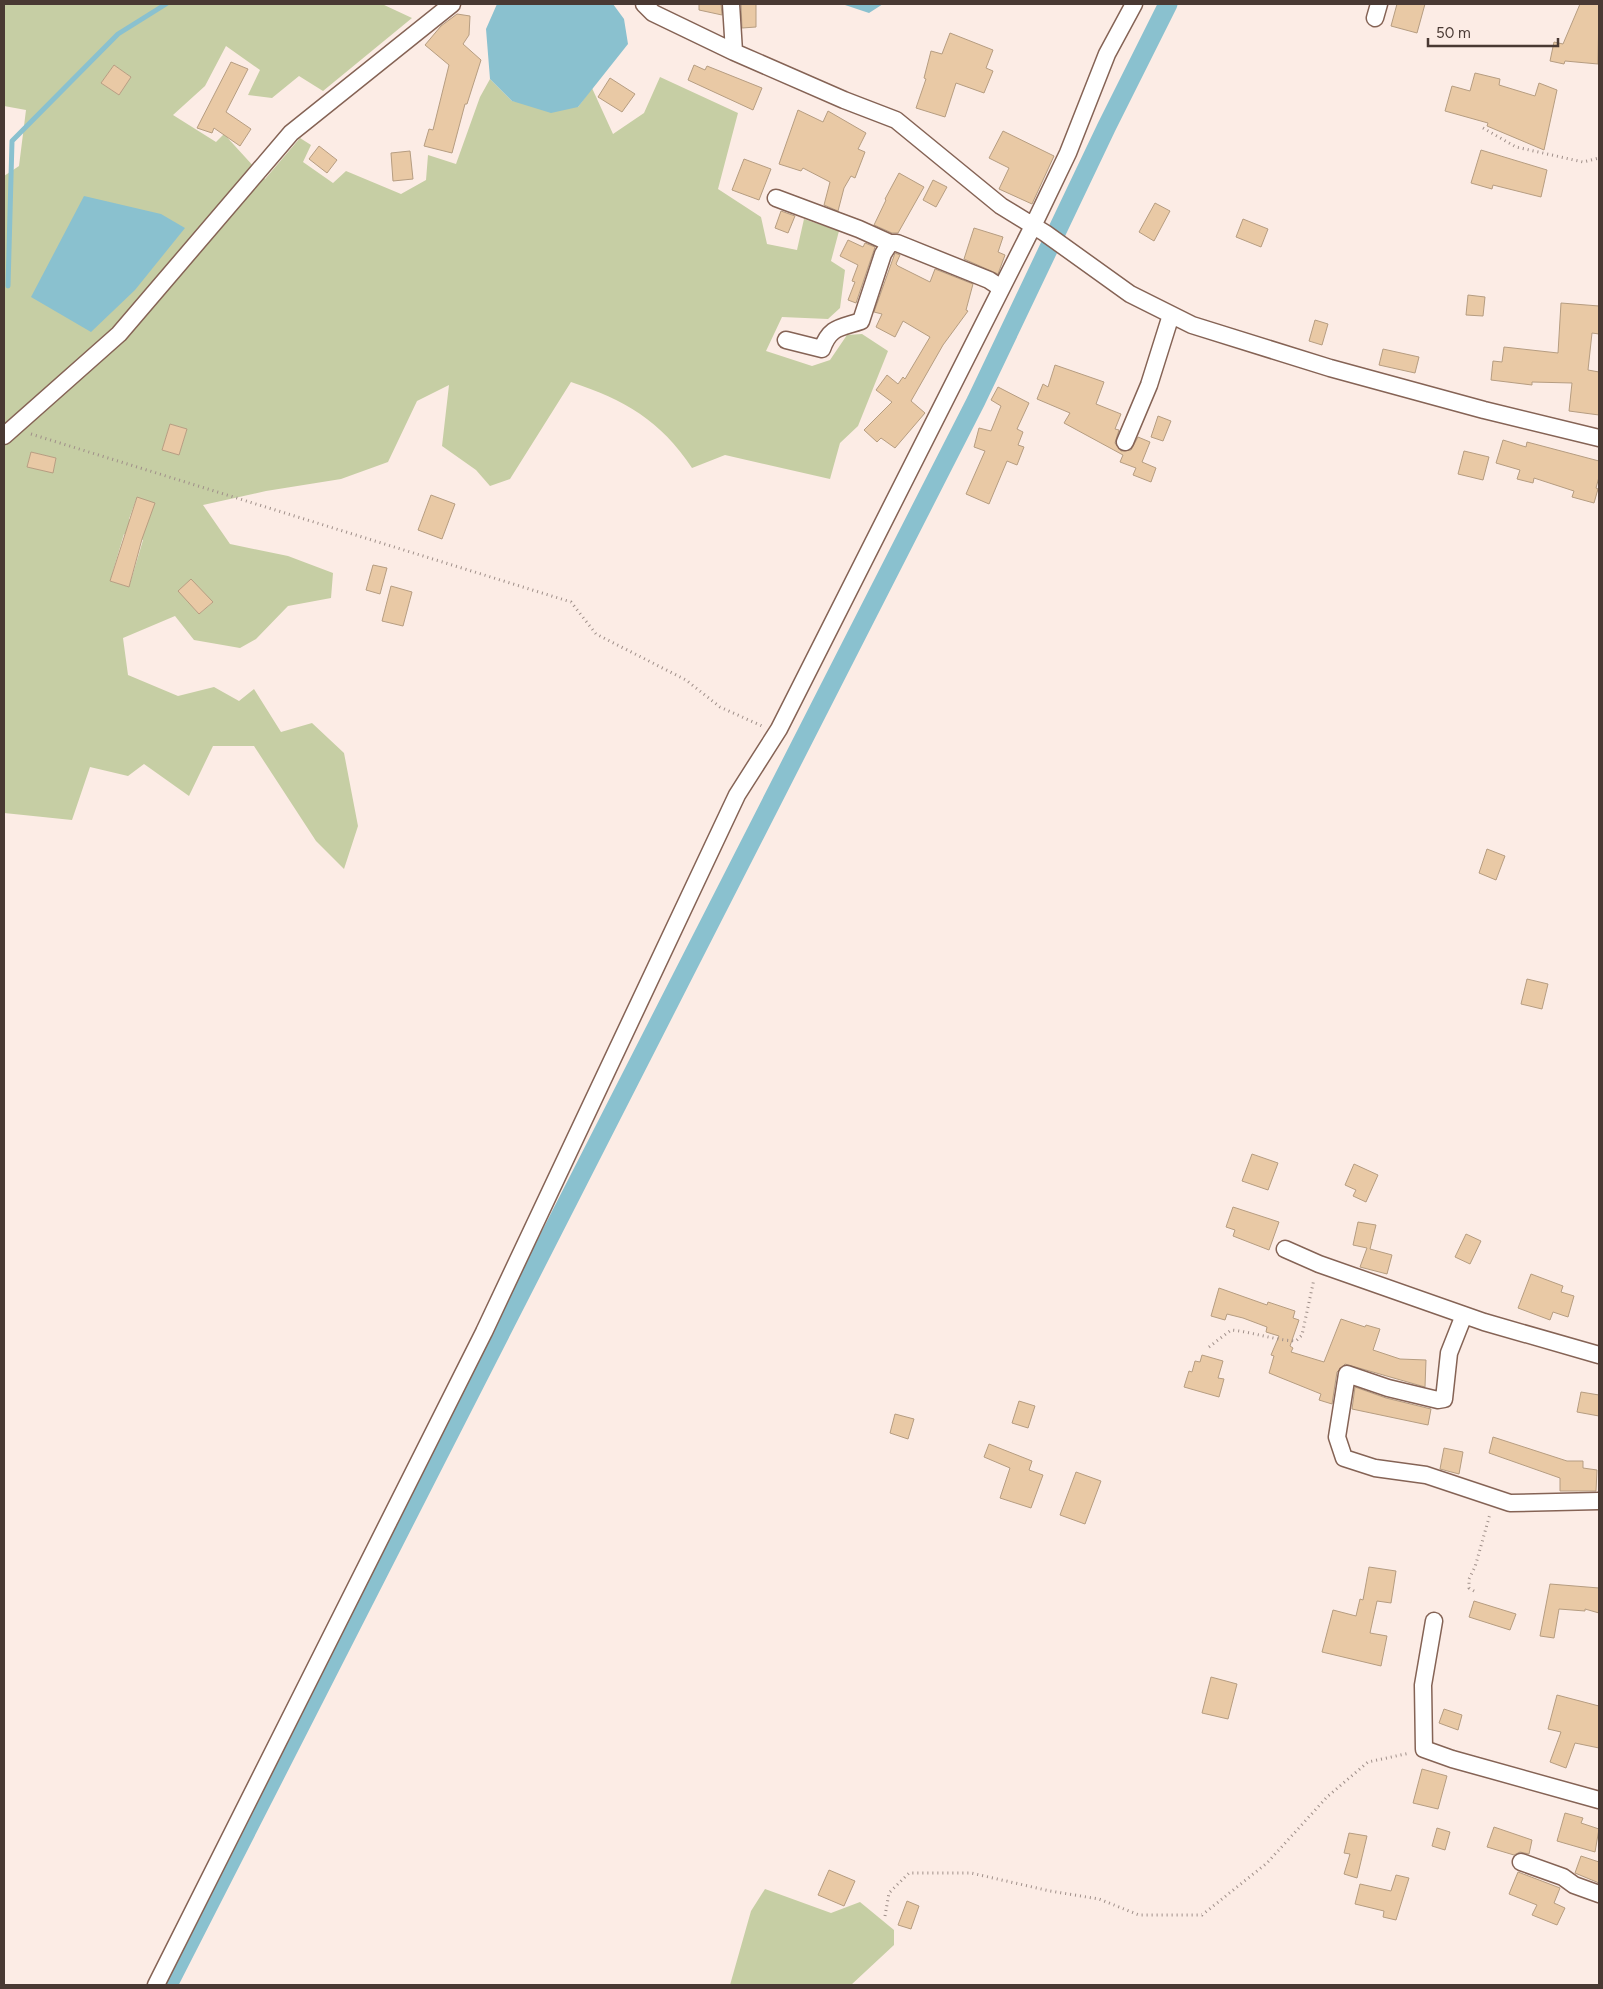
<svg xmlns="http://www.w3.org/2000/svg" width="1603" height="1989" viewBox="0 0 1603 1989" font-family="Figtree,sans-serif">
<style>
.green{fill:#c6cea4;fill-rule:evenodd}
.water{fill:#8ac1cf}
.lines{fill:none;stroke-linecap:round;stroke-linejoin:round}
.stream{stroke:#8ac1cf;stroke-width:5}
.canal{stroke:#8ac1cf;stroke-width:19}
.building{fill:#e9c9a5;stroke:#b69d81}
.street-casing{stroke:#856355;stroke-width:19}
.path{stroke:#9f8f89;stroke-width:3;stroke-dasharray:1 4;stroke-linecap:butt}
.street{stroke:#fff;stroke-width:16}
</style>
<rect width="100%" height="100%" fill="#fcece5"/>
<path class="green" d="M4 4H382L412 18 323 91 299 76 272 98 248 95 260 70 226 46 205 86 173 115 216 142 224 134 265 179 300 138 311 145 303 162 333 183 346 171 401 194 426 180 428 155 456 164 480 97 490 79 512 101 578 107 592 88 613 134 644 113 660 77 738 113 718 189 761 217 767 244 797 250 804 219 839 231 831 261 845 270 840 308 828 319 782 317 766 351 812 366 830 360 847 335 862 334 888 351 858 426 840 443 830 479 725 455 692 468C660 420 625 400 571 382L510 479 490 486 476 470 442 446 449 385 417 401 388 462 341 479 266 491 203 505 230 544 288 556 333 573 331 598 288 606 256 639 240 648 194 640 175 616 123 638 128 675 178 696 214 687 239 701 254 689 281 732 312 723 344 753 358 826 344 869 316 841 254 746H213L189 796 144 764 128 776 90 767 72 820 4 813V176L19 166 26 110 4 106ZM114 65 131 77 119 95 101 83ZM170 424 187 429 179 455 162 450ZM31 452 56 458 53 472 27 467ZM137 497 147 525 129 519ZM124 534 143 540 129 587 110 581ZM191 579 212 603 199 614 179 591Z
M765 1889 831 1913 860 1902 894 1930V1945L851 1985H730L751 1911Z"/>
<path class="water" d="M497 4H613L624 19 628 44 578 107 551 113 512 101 490 79 486 29Z
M842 4H883L869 13Z
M84 196 161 214 185 228 135 290 91 332 31 297Z"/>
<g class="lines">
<path class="stream" d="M8 286 12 141 118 34 166 4"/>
<path class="canal" d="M168 1985 976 401 1107 126 1168 4"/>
</g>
<path class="building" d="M699 4H721L722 15 699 10Z
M741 4H756V27L742 28Z
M1397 4H1425L1417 33 1391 26Z
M1580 4H1599L1598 64 1565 61 1564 64 1550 61 1554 42 1563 44Z
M457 14 470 16 469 35 463 44 481 60 467 104H465L452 153 424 146 429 129 433 130 449 65 425 45 441 26Z
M950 33 993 50 986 68 993 71 984 93 956 83 945 117 916 108 926 79 924 78 931 51 942 54Z
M231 62 248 69 226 112 251 129 240 146 214 128 212 133 197 128Z
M114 65 131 77 119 95 101 83Z
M694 65 705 70 707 66 762 88 753 110 688 80Z
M1475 73 1500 79 1499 85 1535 96 1539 83 1557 90 1544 150 1487 126 1488 123 1445 111 1452 86 1470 91Z
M610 78 635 94 622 112 598 97Z
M798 110 823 122 828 111 866 133 858 149 865 152 855 178 851 176 844 188 838 211 824 205 830 182 803 168 801 171 779 164Z
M1003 131 1054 156 1032 204 999 189 1009 168 989 158Z
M319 146 337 160 327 173 309 159Z
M1481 150 1547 170 1541 197 1493 185 1492 189 1471 183Z
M410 151 413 179 393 181 391 153Z
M744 159 771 169 759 200 732 190Z
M899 173 924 187 898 233H892L874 225 886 200 885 199Z
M933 180 947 187 936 207 923 200Z
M1155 203 1170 211 1154 241 1139 232Z
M781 211 795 216 788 233 775 228Z
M1243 219 1268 229 1261 247 1236 237Z
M974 228 1003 237 998 252 1005 255 998 274 964 259Z
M848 240 863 247 865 243 875 247 856 303 848 300 855 282 852 281 858 265 840 256Z
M895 253 900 255 896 264 898 266 930 282 935 269 973 284 966 310 968 311 943 345 911 401 925 413 895 448 881 438 877 442 864 430 892 402 876 390 887 375 898 384 903 377 905 379 930 337 903 321 895 337 876 327 882 314 874 312Z
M1468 295 1485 297 1483 316 1466 315Z
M1561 303 1599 306V334L1592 333 1588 370 1599 372V415L1569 411 1572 383 1532 382V385L1491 380 1493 361 1502 362 1504 347 1558 353Z
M1315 320 1328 324 1322 345 1309 341Z
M1383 349 1419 357 1415 373 1379 365Z
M1055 365 1104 382 1096 404 1121 414 1115 429 1119 430 1115 443 1121 451 1131 450 1138 437 1150 442 1142 462 1156 468 1151 482 1133 475 1136 468 1120 462 1123 455 1064 423 1070 413 1037 399 1043 384 1048 387Z
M998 387 1029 403 1017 429 1023 432 1018 445 1024 447 1017 465 1007 461 989 504 966 494 985 451 974 447 979 428 991 431 1001 406 991 400Z
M1158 416 1171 421 1163 441 1151 437Z
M170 424 187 429 179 455 162 450Z
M1503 440 1526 447 1527 442 1599 461V477L1596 488 1598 489 1594 503 1572 497 1574 491 1534 478 1533 483 1517 479 1520 470 1496 463Z
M1464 451 1489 457 1483 480 1458 474Z
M31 452 56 458 53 473 27 467Z
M431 495 455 504 442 539 418 530Z
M137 497 155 503 142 539 129 587 110 581Z
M373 565 387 568 380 594 366 590Z
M191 579 213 602 199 614 178 591Z
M391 586 412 592 403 626 382 621Z
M1487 849 1505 856 1496 880 1479 873Z
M1527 979 1548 984 1542 1009 1521 1004Z
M1252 1154 1278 1163 1268 1190 1242 1181Z
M1354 1164 1378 1175 1366 1202 1353 1196 1356 1190 1345 1185Z
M1233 1207 1279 1222 1269 1250 1233 1236 1235 1230 1226 1227Z
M1358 1222 1376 1225 1370 1249 1392 1255 1387 1274 1360 1267 1367 1248 1353 1245Z
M1466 1234 1481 1241 1470 1264 1455 1257Z
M1531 1274 1563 1286 1561 1292 1574 1296 1568 1317 1553 1312 1550 1320 1518 1308Z
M1219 1288 1267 1305 1268 1302 1295 1311 1293 1318 1299 1320 1290 1346 1293 1348 1291 1352 1324 1362 1341 1319 1365 1327 1366 1325 1380 1329 1373 1350 1400 1359 1426 1360 1425 1387 1345 1364 1337 1372 1332 1404 1319 1400 1321 1394 1269 1373 1274 1356 1271 1355 1279 1336 1266 1332 1267 1327 1243 1318 1227 1314 1225 1320 1211 1316Z
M1202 1355 1223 1361 1218 1378 1224 1379 1219 1397 1184 1387 1189 1371 1192 1372 1195 1361 1200 1362Z
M1355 1387 1386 1398 1431 1409 1428 1425 1352 1409Z
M1581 1392 1599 1395V1416L1577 1412Z
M1019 1401 1035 1406 1028 1428 1012 1423Z
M895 1414 914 1419 908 1439 890 1433Z
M1493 1437 1567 1461H1583V1468L1597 1470 1596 1491H1560V1478L1489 1453Z
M989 1444 1032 1461 1029 1470 1043 1475 1031 1508 1000 1498 1010 1468 984 1457Z
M1444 1448 1463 1452 1459 1474 1440 1469Z
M1076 1472 1101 1481 1085 1524 1060 1515Z
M1369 1567 1396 1571 1391 1603 1377 1601 1370 1633 1387 1636 1381 1666 1322 1652 1333 1610 1356 1616 1360 1599 1363 1600Z
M1550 1584 1599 1588V1613L1585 1609V1611L1559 1609 1554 1638 1540 1636Z
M1474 1601 1516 1614 1510 1630 1469 1617Z
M1211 1677 1237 1684 1228 1719 1202 1713Z
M1557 1695 1599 1706V1748L1575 1743 1566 1768 1550 1762 1561 1732 1548 1729Z
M1444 1709 1462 1715 1458 1730 1439 1723Z
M1422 1769 1447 1776 1438 1809 1413 1803Z
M1565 1813 1583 1818 1581 1823 1599 1829 1595 1852 1557 1841Z
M1494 1827 1532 1840 1529 1854 1520 1852 1514 1855 1487 1847Z
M1437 1828 1450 1832 1445 1850 1432 1846Z
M1349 1833 1367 1836 1357 1878 1344 1874 1350 1854 1344 1853Z
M1581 1856 1599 1862V1883L1575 1873Z
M829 1870 855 1881 844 1906 818 1895Z
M1518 1872 1560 1888 1554 1903 1565 1908 1557 1925 1532 1915 1537 1905 1509 1894Z
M1396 1875 1409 1878 1396 1920 1383 1917 1384 1911 1355 1904 1360 1884 1391 1891Z
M907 1901 919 1906 911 1929 898 1925Z"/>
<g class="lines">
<g class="street-casing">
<path id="street" d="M644 4 653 13 734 52 844 100 896 120 1001 206 1045 233 1130 294 1192 325 1330 368 1484 410 1599 438
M731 4 734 52
M1375 18 1379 4
M776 198 859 229 890 243
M786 340 822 349C830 326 841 328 861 321L883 254 890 243H897L989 280 1001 288
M4 436 119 334 291 133 452 4
M1125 442 1149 385 1171 315
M1285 1249 1319 1264 1484 1322 1599 1355
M1464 1315 1449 1353 1444 1399 1438 1400 1388 1388 1347 1374 1337 1437 1344 1458 1375 1468 1426 1475 1510 1503 1599 1501
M1434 1621 1423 1685 1424 1749 1452 1759 1599 1800
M1521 1862 1563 1877 1574 1885 1599 1894
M156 1985 484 1332 737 795 779 729 1033 226 1068 153 1107 54 1134 4"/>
</g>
<path class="path" d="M1483 128 1516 147 1583 162 1599 158
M31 434 571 602 596 634 686 680 720 707 762 726
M1209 1347 1231 1330C1253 1332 1273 1340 1296 1341L1302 1335 1314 1279
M1474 1591 1469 1588V1579L1475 1567 1490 1514
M885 1916 889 1893 909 1873H971L1050 1891 1099 1899 1139 1915H1202L1267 1863 1327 1797 1368 1762 1410 1753"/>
<use href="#street" class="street"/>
</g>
<rect width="1603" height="1989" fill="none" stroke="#493933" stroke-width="10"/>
<path d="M1428 38v8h130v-8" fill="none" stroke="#493933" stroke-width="2.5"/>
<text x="1436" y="38" font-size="15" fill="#493933" stroke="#fcece5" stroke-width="4" paint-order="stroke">50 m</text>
</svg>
